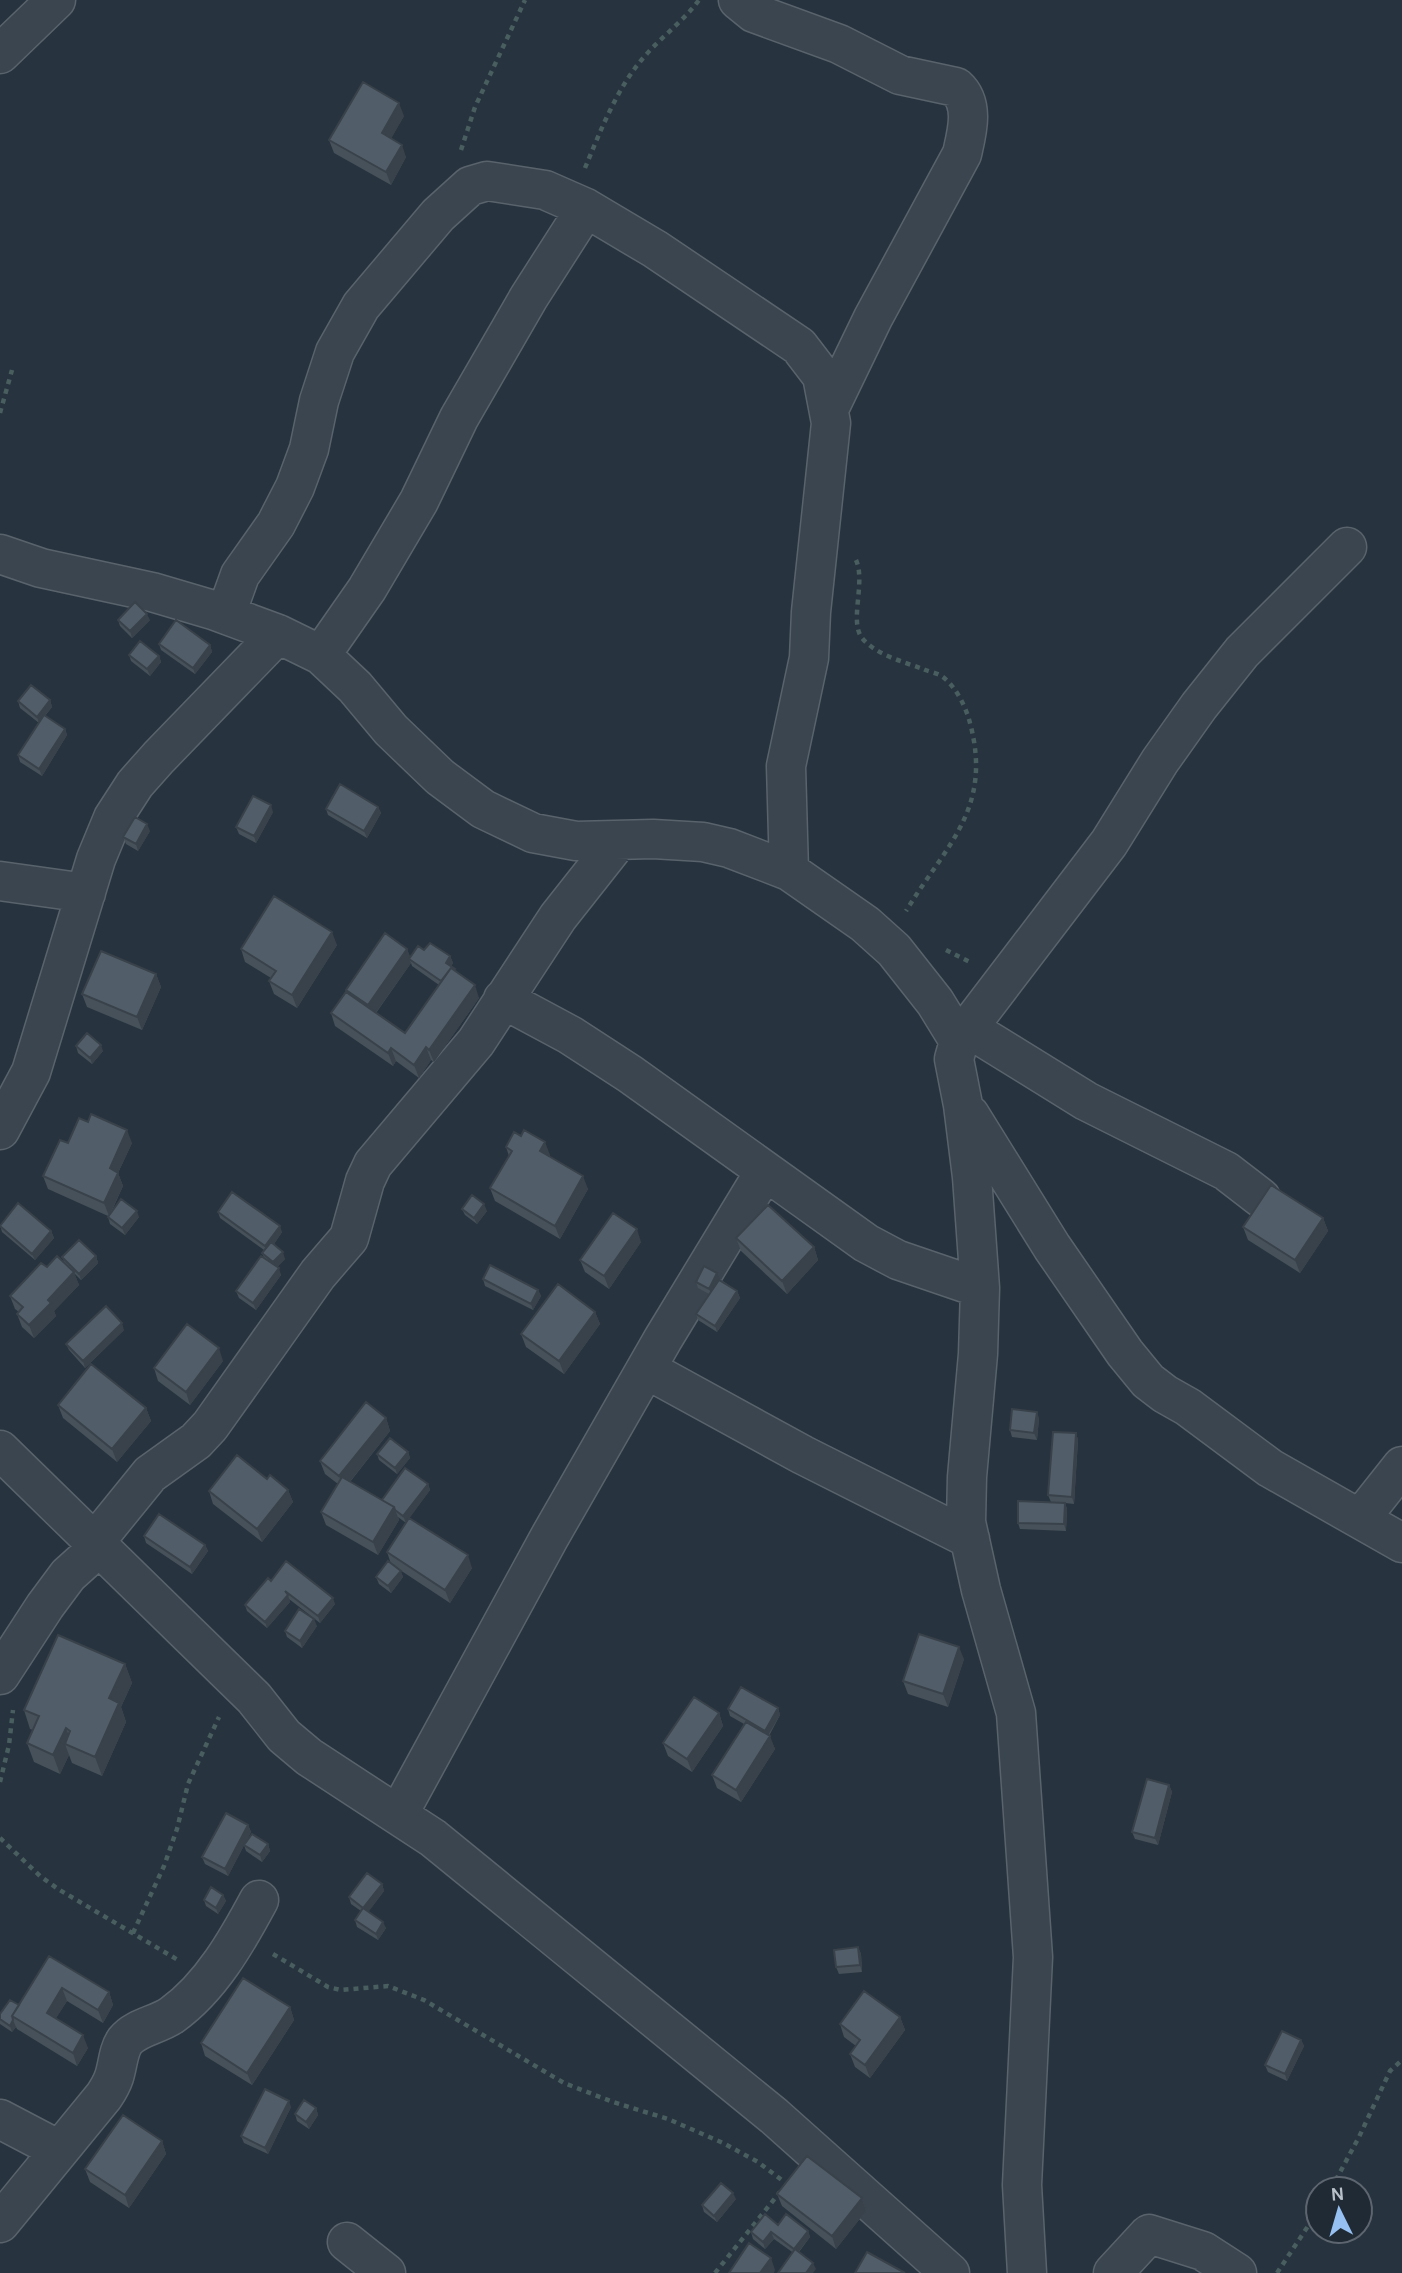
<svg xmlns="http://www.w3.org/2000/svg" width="1402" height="2273" viewBox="0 0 1402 2273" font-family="Karla,sans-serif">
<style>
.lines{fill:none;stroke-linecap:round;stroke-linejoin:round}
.minor-casing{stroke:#59636c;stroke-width:41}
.path{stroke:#495e5e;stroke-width:4.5;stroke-dasharray:5 5;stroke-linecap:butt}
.minor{stroke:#3b454f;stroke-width:38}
.wall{fill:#46515a;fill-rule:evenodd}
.shaded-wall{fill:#39424a}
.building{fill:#515e69;stroke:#39424a;stroke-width:2}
</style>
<rect width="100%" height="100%" fill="#27333f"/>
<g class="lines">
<g class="minor-casing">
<path id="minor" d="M738 0 754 13 839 44 900 75 956 87C975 104 967 132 962 154L873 318 829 409
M0 54 56 0
M0 554 41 568 152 592 213 610 278 634 321 655 355 687 391 730 440 777 483 809 533 833 576 841 653 839 703 842 729 848 789 871 865 924 894 950 935 1002 959 1041
M226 614 240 575 276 524 295 487 309 449 319 401 335 352 361 306 438 215 470 186 487 181 545 190 586 208 655 249 799 346 822 376 831 423 811 612 809 658 786 766 789 871
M321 655 367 589 419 501 459 418 529 297 586 208
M0 881 86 893
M503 999 570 1035 630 1074 866 1243 898 1260 980 1288
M968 1028 1086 1101 1226 1171 1261 1198
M970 1115 1052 1247 1125 1353 1148 1381 1165 1394 1188 1407 1270 1468 1402 1543
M0 1130 31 1072 96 859 113 818 135 784 159 757 278 634
M646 1369 803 1455 970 1539
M0 1450 254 1698 284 1736 309 1757 433 1838 774 2116 950 2273
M1360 1519 1402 1466
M94 1543 150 1474 196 1441 210 1426 318 1274 349 1238 365 1181 373 1164 476 1042 558 917 618 841
M0 1675 45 1606 68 1575 98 1548
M398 1815 549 1538 663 1339 765 1171
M0 2119 59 2150
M0 2223 104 2096C108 2090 112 2083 114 2077 118 2065 118 2051 125 2041 136 2027 158 2025 172 2015 211 1987 237 1941 259 1900
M347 2242 386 2273
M1027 2273 1022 2185 1033 1957 1016 1713 981 1590 966 1522 967 1477 978 1354 980 1288 972 1177 963 1105 954 1059 959 1041 968 1028 1109 843 1160 761 1199 706 1242 652 1347 547
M1113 2273 1149 2234 1203 2251 1237 2273"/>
</g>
<path class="path" d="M461 150 475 107 525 0
M585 168C600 132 615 93 639 63 657 40 683 22 699 0
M0 413 12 370
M856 560C866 582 849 621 862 638 876 655 904 662 923 669 929 672 938 673 943 677 956 687 966 707 970 723 993 809 946 845 906 911
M946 950 970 962
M0 1782 9 1745 13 1710
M0 1838 40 1876 58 1889 178 1960
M133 1933 164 1866 177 1829 188 1784 219 1717
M273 1954 328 1987 341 1990 388 1986 424 2000 564 2083 613 2102 668 2119 723 2143 758 2162 787 2184
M1331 2189 1359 2137 1390 2071 1402 2060
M715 2273 780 2192
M1277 2273 1318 2211"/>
<use href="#minor" class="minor"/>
</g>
<path class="wall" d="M404 116 391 138 406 157 391 185 334 153 329 140Z
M118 620H150L132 638 120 626Z
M159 644 210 645 212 652 195 674 161 650Z
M129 655 159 656 161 662 150 676 131 661Z
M50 700 52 707 45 716 65 729 67 735 42 776 20 762 18 755 39 723 20 708 18 701Z
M378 807 381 813 367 838 328 815 326 809Z
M273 812 256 843 239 834 236 827Z
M150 831 138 851 126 844 123 837Z
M337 945 297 1008 274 994 269 981 271 978 245 962 241 949Z
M407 949 410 958 424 950 450 956 453 963 451 966 479 998 434 1062 431 1060 419 1078 396 1061 393 1066 335 1026 331 1013 346 992V990ZM411 963 412 966 439 985 405 1033 376 1013Z
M156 974 161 987 142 1030 87 1007 82 994Z
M76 1046 103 1051 92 1064 78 1053Z
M68 1143H132L118 1173 123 1186 110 1215 139 1217 125 1235 110 1224 108 1217V1216L48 1189 43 1176Z
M506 1147 550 1155 549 1157 588 1189 560 1239 495 1201 490 1188 509 1156Z
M462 1209 487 1211 477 1224 465 1215Z
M218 1212 282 1232 274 1244 285 1259 277 1267 281 1275 256 1310 239 1298 236 1291 264 1258 262 1253 264 1250 220 1218Z
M1323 1218 1328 1231 1300 1273 1248 1240 1243 1227Z
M0 1225 51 1231 54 1238 35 1260 2 1232Z
M736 1238 814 1247 818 1260 787 1294 741 1251Z
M641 1242 609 1289 585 1272 580 1260Z
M96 1256 98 1263 81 1280 74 1273 79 1285 54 1311 56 1316 34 1338 22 1327 17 1314 19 1312 15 1309 10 1296 47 1267 65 1264 62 1257Z
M483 1279 538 1290 541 1296 533 1310 485 1286Z
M720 1279 737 1291 740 1298 717 1332 698 1320 696 1314 709 1294 698 1288 696 1282Z
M595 1312 600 1324 564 1374 526 1347 521 1334Z
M124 1330 85 1368 69 1350 66 1344Z
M223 1361 190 1405 158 1381 154 1368Z
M58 1405 146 1408 151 1421 117 1462 63 1418Z
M386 1418 390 1431 350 1482 382 1500 428 1484 430 1490 409 1518 472 1568 450 1603 400 1570 403 1577 391 1593 379 1584 376 1577 391 1564 387 1552 406 1523 398 1517 399 1520 378 1555 326 1525 321 1512 338 1484 325 1474 320 1461Z
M1039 1418 1037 1440 1012 1437 1010 1430Z
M1076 1433 1078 1440 1074 1504 1065 1503 1067 1509 1066 1531 1020 1529 1018 1523 1051 1502 1048 1495Z
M408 1452 410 1458 397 1474 379 1460 377 1454Z
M267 1479 288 1490 293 1502 262 1542 213 1504 209 1491Z
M144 1536 205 1545 208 1551 192 1574 146 1543Z
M271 1581 335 1604 320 1623 289 1599 290 1602 267 1628 247 1611 245 1605Z
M317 1626 302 1648 287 1637 285 1631Z
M964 1659 948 1707 908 1694 903 1681Z
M125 1664 132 1683 121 1707 126 1722 102 1776 72 1763 69 1755 60 1774 34 1762 27 1743 33 1730 30 1729 24 1710Z
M778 1708 780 1715 769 1736 775 1749 741 1802 717 1788 712 1775 744 1724 730 1716 728 1709Z
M719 1713 723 1726 692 1772 668 1756 663 1743Z
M1169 1785 1172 1792 1158 1845 1135 1839 1132 1832Z
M248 1825 251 1832 228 1876 205 1864 202 1857Z
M268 1844 270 1851 262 1862 246 1851 244 1845Z
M382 1884 384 1891 368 1912 386 1928 378 1940 357 1927 355 1920 361 1911 351 1904 349 1897Z
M223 1895 226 1901 218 1914 206 1906 204 1900Z
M858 1947 861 1954 862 1972 839 1974 836 1967Z
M49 1956 109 1992 113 2005 103 2023 67 2001 56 2018 88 2048 77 2066 17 2029 16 2027 12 2032 0 2024V2014L19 2005Z
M290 2007 294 2020 252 2085 205 2056 201 2043Z
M900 2017 905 2030 870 2078 855 2067 850 2054 856 2046 844 2037 840 2024Z
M1301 2040 1304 2046 1287 2081 1268 2072 1265 2065Z
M291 2107 268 2154 244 2143 241 2136Z
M316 2108 318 2115 309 2129 297 2121 295 2114Z
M162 2141 166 2154 129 2208 90 2182 85 2169Z
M777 2194 862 2198 866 2211 836 2249 782 2206Z
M736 2199 717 2222 704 2212 702 2205Z
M778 2225 808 2231 810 2237 799 2252 816 2269 774 2239 765 2249 753 2239 751 2232Z"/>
<path class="shaded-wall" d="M399 103 404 116 387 146 382 133Z
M402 145 406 157 391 185 386 172Z
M147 614 150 620 132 638 130 631Z
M210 645 212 652 195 674 193 668Z
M159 656 161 662 150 676 147 669Z
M50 700 52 707 39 723 37 717Z
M65 729 67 735 42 776 39 769Z
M271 805 273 812 256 843 254 836Z
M378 807 381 813 367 838 364 831Z
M147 824 150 831 138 851 136 844Z
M332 932 337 945 297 1008 292 995Z
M407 949 412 961 409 959 411 963 372 1018 368 1005Z
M450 956 453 963 449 970 446 963Z
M156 974 161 987 142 1030 137 1017Z
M475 985 479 998 434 1062 429 1050Z
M101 1045 103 1051 92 1064 90 1058Z
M426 1047 431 1060 419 1078 414 1065Z
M391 1048 396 1061 393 1066 388 1053Z
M127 1130 132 1143 118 1173 123 1186 109 1216 104 1203 110 1168Z
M545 1142 550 1155 545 1164 540 1151Z
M583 1176 588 1189 560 1239 555 1226Z
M484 1204 487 1211 477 1224 474 1218Z
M137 1211 139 1217 125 1235 122 1228Z
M1323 1218 1328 1231 1300 1273 1295 1260Z
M280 1226 282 1232 268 1253 265 1246Z
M637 1229 641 1242 609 1289 604 1276Z
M51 1231 54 1238 35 1260 32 1254Z
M814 1247 818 1260 787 1294 782 1281Z
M283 1252 285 1259 275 1269 273 1262Z
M96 1256 98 1263 81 1280 79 1274Z
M279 1268 281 1275 256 1310 253 1303Z
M74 1272 79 1285 54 1311 56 1316 34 1338 29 1325 48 1300Z
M717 1273 720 1279 712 1295 709 1289Z
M538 1290 541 1296 533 1310 531 1304Z
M737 1291 740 1298 717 1332 715 1326Z
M595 1312 600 1324 564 1374 559 1361Z
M122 1323 124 1330 85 1368 83 1361Z
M219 1348 223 1361 190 1405 186 1392Z
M146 1408 151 1421 117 1462 112 1449Z
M1037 1412 1039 1418 1037 1440 1034 1433Z
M386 1418 390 1431 344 1489 339 1476Z
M1076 1433 1078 1440 1074 1504 1072 1497Z
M408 1452 410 1458 397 1474 395 1468Z
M428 1484 430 1490 406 1523 403 1516Z
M288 1490 293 1502 262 1542 257 1529Z
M1065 1503 1067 1509 1066 1531 1064 1524Z
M394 1507 399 1520 378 1555 373 1542Z
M205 1545 208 1551 192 1574 190 1567Z
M468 1555 472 1568 450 1603 445 1590Z
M401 1571 403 1577 391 1593 388 1586Z
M288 1595 290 1602 267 1628 265 1622Z
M333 1598 335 1604 320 1623 318 1616Z
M314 1619 317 1626 302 1648 300 1641Z
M959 1647 964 1659 948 1707 943 1694Z
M125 1664 132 1683 121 1707 126 1722 102 1776 95 1757 109 1698Z
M778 1708 780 1715 767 1737 765 1731Z
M719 1713 723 1726 692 1772 687 1759Z
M66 1728 73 1747 65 1744 69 1755 60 1774 53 1755Z
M770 1736 775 1749 741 1802 736 1790Z
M1169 1785 1172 1792 1158 1845 1155 1838Z
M248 1825 251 1832 228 1876 225 1869Z
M268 1844 270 1851 262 1862 260 1855Z
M382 1884 384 1891 366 1915 363 1908Z
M223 1895 226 1901 218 1914 216 1908Z
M383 1922 386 1928 378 1940 376 1934Z
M858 1947 861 1954 862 1972 860 1965Z
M62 1988 67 2001 51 2026 47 2013Z
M109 1992 113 2005 103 2023 98 2010Z
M290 2007 294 2020 252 2085 247 2073Z
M900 2017 905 2030 870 2078 865 2065Z
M13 2020 16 2027 12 2032 10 2026Z
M83 2035 88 2048 77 2066 73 2053Z
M1301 2040 1304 2046 1287 2081 1285 2074Z
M289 2101 291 2107 268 2154 265 2148Z
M316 2108 318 2115 309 2129 306 2122Z
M162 2141 166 2154 129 2208 125 2195Z
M733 2193 736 2199 717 2222 714 2216Z
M862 2198 866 2211 836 2249 832 2236Z
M808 2231 810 2237 796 2255 794 2249Z
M771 2232 774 2239 765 2249 763 2242Z
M771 2258 775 2270 774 2273H760Z
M813 2263 816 2269 813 2273H806Z"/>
<path class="building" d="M363 82 399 103 382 133 402 145 386 172 329 140Z
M135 602 147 614 130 631 118 620Z
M176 620 210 645 193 668 159 644Z
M140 641 159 656 147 669 129 655Z
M31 685 50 700 37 717 18 701Z
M44 715 65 729 39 769 18 755Z
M340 784 378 807 364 831 326 809Z
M253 796 271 805 254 836 236 827Z
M135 817 147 824 136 844 123 837Z
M274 896 332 932 292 995 269 981 276 971 241 949Z
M385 933 407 949 368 1005 346 990Z
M430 943 450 956 446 963 455 969 454 970 451 968 441 981 409 959 418 946 424 950Z
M101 951 156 974 137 1017 82 994Z
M451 968 475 985 429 1050 426 1047 414 1065 391 1048 388 1053 331 1013 346 992 405 1033Z
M87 1033 101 1045 90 1058 76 1046Z
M91 1114 127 1130 110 1168 118 1173 104 1203 43 1176 60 1140 68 1143 79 1118 88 1122Z
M524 1130 545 1142 540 1151 583 1176 555 1226 490 1188 512 1151 506 1147 514 1132 521 1136Z
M1271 1185 1323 1218 1295 1260 1243 1227Z
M232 1192 280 1226 265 1246 218 1212Z
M472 1195 484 1204 474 1218 462 1209Z
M121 1199 137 1211 122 1228 108 1217Z
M18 1203 51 1231 32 1254 0 1226Z
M768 1205 814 1247 782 1281 736 1238Z
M613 1213 637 1229 604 1276 580 1260Z
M79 1240 96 1256 79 1274 62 1257Z
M271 1242 283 1252 273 1262 262 1253Z
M57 1256 74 1272 48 1300 51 1303 29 1325 17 1314 23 1307 10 1296 41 1263 47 1267Z
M261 1256 279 1268 253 1303 236 1291Z
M490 1265 538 1290 531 1304 483 1279Z
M704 1266 717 1273 709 1289 696 1282Z
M719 1280 737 1291 715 1326 696 1314Z
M558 1284 595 1312 559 1361 521 1334Z
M106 1306 122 1323 83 1361 66 1344Z
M187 1324 219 1348 186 1392 154 1368Z
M91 1364 146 1408 112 1449 58 1405Z
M366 1402 386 1418 339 1476 320 1461Z
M1012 1409 1037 1412 1034 1433 1010 1430Z
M1053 1432 1076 1433 1072 1497 1048 1495Z
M390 1438 408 1452 395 1468 377 1454Z
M237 1455 267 1479 270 1475 288 1490 257 1529 209 1491Z
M405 1468 428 1484 403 1516 395 1510 394 1507 382 1500Z
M342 1477 394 1507 373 1542 321 1512Z
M1018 1501 1065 1503 1064 1524 1018 1523Z
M159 1514 205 1545 190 1567 144 1536Z
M409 1518 468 1555 445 1590 387 1552Z
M286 1561 333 1598 318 1616 285 1591 288 1595 265 1622 245 1605 268 1578 271 1581Z
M388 1561 401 1571 388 1586 376 1577Z
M299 1609 314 1619 300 1641 285 1631Z
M919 1634 959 1647 943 1694 903 1681Z
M58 1635 125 1664 109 1698 119 1703 95 1757 65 1744 70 1731 66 1728 53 1755 27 1743 39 1716 24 1710Z
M741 1687 778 1708 765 1731 728 1709Z
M694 1697 719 1713 687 1759 663 1743Z
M746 1722 770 1736 736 1790 712 1775Z
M1147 1779 1169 1785 1155 1838 1132 1832Z
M226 1813 248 1825 225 1869 202 1857Z
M252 1834 268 1844 260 1855 244 1845Z
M367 1873 382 1884 363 1908 349 1897Z
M211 1887 223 1895 216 1908 204 1900Z
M363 1908 383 1922 376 1934 355 1920Z
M858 1947 860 1965 836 1967 834 1950Z
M49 1956 109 1992 98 2010 62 1988 47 2013 83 2035 73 2053 12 2016Z
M243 1978 290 2007 247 2073 201 2043Z
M864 1991 900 2017 865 2065 850 2054 860 2040 840 2024Z
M10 2000 19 2005 12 2016 13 2020 10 2026 0 2019V2014Z
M1282 2031 1301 2040 1285 2074 1265 2065Z
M265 2089 289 2101 265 2148 241 2136Z
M304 2100 316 2108 306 2122 295 2114Z
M123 2115 162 2141 125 2195 85 2169Z
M807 2156 862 2198 832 2236 777 2194Z
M721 2183 733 2193 714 2216 702 2205Z
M765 2214 778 2225 786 2214 808 2231 794 2249 771 2232 763 2242 751 2232Z
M749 2243 771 2258 760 2273H729Z
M795 2249 813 2263 806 2273H778Z
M867 2252 905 2273H855Z"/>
<g transform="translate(1339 2210) rotate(355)"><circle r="33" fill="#202a34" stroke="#5d6670" stroke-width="2"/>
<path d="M0-5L12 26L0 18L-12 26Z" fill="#95c0f1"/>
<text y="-10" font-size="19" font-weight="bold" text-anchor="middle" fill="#b8c0c9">N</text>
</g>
</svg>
